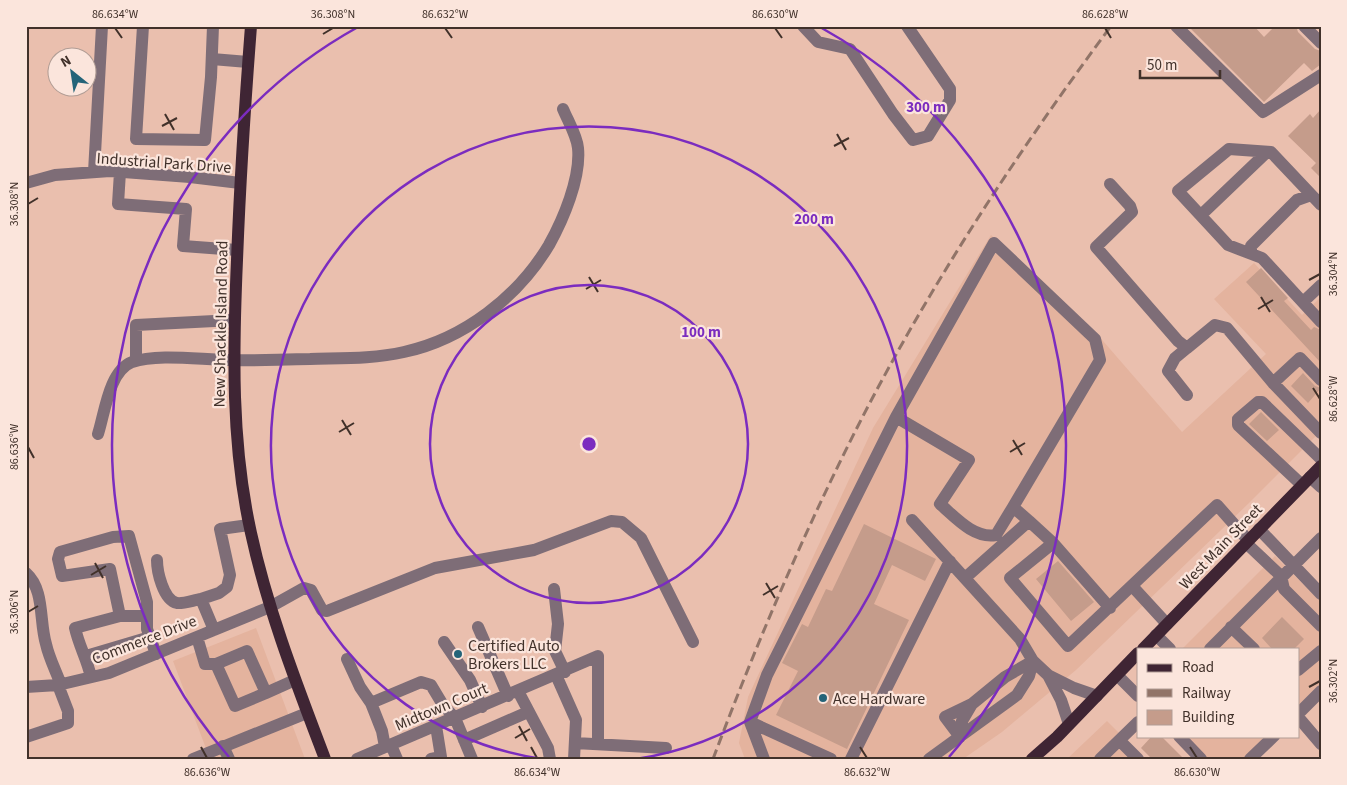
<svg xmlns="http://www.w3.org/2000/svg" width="1347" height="785" viewBox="0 0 1347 785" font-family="'Source Sans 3',sans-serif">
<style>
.built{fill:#e4b39e}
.building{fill:#c59c8b}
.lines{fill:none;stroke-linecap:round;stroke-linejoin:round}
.minor{stroke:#7e6d77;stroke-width:12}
.major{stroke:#3f2534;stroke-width:12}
.rail{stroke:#917468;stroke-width:3;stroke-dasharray:10 5;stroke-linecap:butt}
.ticks{fill:none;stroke:#41312a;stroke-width:2}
.ring{fill:none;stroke:#7b2cbf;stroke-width:2.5}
.poi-dot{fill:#246479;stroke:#fbe5dc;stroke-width:2}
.labels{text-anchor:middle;stroke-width:4.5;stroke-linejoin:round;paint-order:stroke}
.street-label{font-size:16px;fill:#41312a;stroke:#fbe5dc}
.poi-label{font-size:16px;fill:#41312a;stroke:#fbe5dc;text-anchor:start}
.centre{fill:#7b2cbf;stroke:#fbe5dc;stroke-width:2.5}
.ring-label{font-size:15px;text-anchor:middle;font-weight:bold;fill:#7b2cbf;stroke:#fbe5dc;stroke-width:4.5;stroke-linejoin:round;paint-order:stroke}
.neatline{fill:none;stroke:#41312a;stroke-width:2}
.ticks-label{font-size:12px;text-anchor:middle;fill:#41312a}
</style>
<rect width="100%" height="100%" fill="#eabfae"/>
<path class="built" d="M991 235 1097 334 1182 432 1266 354 1214 299 1254 263 1302 315 1321 297V431L1249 503 1076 670 1002 732 963 759H745L739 743 748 697 873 428Z
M1275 556 1321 602V683L1298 706V649H1182Z
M256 628 305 759H210L173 661Z
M1107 721 1145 759H1067Z
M1171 736H1267L1243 759H1194Z"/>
<path class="building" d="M1188 26H1254L1264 37 1275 26H1296L1298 32 1315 49 1321 51V64L1312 71 1304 63 1264 102Z
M1321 109V178L1311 168 1316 163 1288 136 1310 114 1313 118Z
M1261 268 1288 298 1284 301 1311 330 1314 327 1321 330V363L1246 282Z
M1303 373 1315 386 1321 388 1308 403 1291 386Z
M1261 412 1279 430 1267 441 1249 424Z
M864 524 936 559 925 581 892 565 874 604 909 620 847 749 776 715 798 671 782 663 802 624 808 627 826 589 832 591Z
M1058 561 1094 602 1071 621 1036 579Z
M1282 617 1304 639 1294 649H1272L1262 638Z
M1152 736H1161L1184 759H1152L1141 748Z"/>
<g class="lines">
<path class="minor" d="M143 26 136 139 205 140 211 77 213 26
M803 26 818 42 850 49 893 114 913 140 928 136 950 100V89L907 26
M1176 26 1263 112 1321 75
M1304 26 1321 43
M212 59 248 62
M94 172 102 26
M120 172 118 204 186 209 183 246 237 250
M26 183 55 175 110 171 190 177 240 183
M1110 184 1130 206 1132 212 1096 247 1178 341 1187 348 1215 325 1227 328 1273 383 1321 433
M1321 205 1271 152 1229 149 1178 191 1228 245 1262 258 1321 322
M1201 215 1267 152
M1251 253V246L1297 200 1311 195
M1303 302 1321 285
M136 361V325L234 320
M1273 383 1300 358 1321 380
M1187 395 1168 371 1175 358 1187 348
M896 417 994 243 1095 339 1100 360 1013 507 1029 521 965 578
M98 434C105 412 109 371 132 362 158 353 202 360 230 360 257 361 283 359 310 359 341 358 373 359 404 352 464 339 518 297 549 245 563 220 581 178 578 148 577 136 568 121 563 109
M1310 477 1321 487
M1302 485 1238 425V419L1258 402H1262L1321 459
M912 520 1020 639 1033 661 1048 675 1061 700 1069 724
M1029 521 1053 543 1010 578 1068 646 1217 505 1248 540
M1259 529 1321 594
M1053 543 1110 608
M1246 543 1281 576 1284 589 1321 626
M157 560C157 571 163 600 177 603 183 604 194 600 201 599
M26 573C45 590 39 621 46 644 49 658 56 671 61 685
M1133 587 1167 624
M554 589 558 624 555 651 565 672
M120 616H147
M478 627 508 696
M1231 627 1254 649
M214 630 201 599 219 593 227 587 230 575 220 529 249 525
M1156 635 1170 649
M197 637 205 664H216L247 651 266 693 295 680
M444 642 470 680 482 707
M1210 649 1321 538
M86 656 150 637
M347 659 360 687 371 703 421 682 431 685 443 705 455 718 472 759
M216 664 235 706 266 693
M1298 670 1321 651
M556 675 576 720 574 759
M1048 675 1074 688 1097 696
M1117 675 1138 696
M91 677C87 659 79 646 75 628L120 616 110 569 62 576 58 559 60 552 113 537 129 536 147 602V629L156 654
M26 687 58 685 109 673 270 607 304 588 311 590 322 610 327 611 435 568 534 550 611 521 622 522 641 538 693 642
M518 691 548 748 550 759
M371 703 382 731 385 747
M1298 714 1321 691
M1298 717 1321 744
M750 722 831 759
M1179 736 1201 759
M26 737 68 723V711L58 685
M960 737 945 717 972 704 1005 677 1033 661
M960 737 962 721 972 704
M464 740 528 712
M1120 741 1138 759
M575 743 666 748
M391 745 397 759
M223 746 229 759
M193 759 307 713
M357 759 598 656V744
M431 759 441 757 436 726
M764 759 750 722 767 675 896 417 969 460 940 504C955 517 974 539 996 535L1013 507
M851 759 950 561
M929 759 1017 695 1029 676 1033 661
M1100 759 1138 722
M1250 759 1274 736"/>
<path class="major" d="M251 26C245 104 240 182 237 260 233 352 231 443 251 533 268 611 297 685 325 759
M1143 649 1321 466
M1032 759 1057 737 1138 653"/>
<path class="rail" d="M713 759C757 642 806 527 863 416 934 279 1019 150 1111 26"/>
</g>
<path class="ticks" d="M115 28 122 38M445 28 452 38M775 28 782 38M1105 28 1111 38M323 34 333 28M165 114 174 130M162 126 177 118M837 134 846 150M834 146 849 138M28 204 38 198M589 277 598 292M1309 280 1320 274M586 289 601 280M1261 297 1270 312M1258 309 1273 300M1313 388 1320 399M342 420 351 435M339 432 354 423M1013 440 1022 455M28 447 34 458M1010 452 1025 443M95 563 103 578M91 575 106 566M766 583 775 598M763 595 778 586M28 612 38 606M1309 687 1320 681M519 726 527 741M515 738 530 729M201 747 207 758M531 747 537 758M860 747 867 758M1190 747 1197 758"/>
<g class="ring">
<circle cx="589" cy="444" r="159"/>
<path d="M542 759A318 318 0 1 1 636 759"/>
<path d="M229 757A477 477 0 0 1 358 27M820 27A477 477 0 0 1 949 757"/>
</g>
<g class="poi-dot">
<circle cx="458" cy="654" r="5"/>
<circle cx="823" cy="698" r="5"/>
</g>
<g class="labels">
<g class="street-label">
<text transform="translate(164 162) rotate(4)" y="6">Industrial Park Drive</text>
<text transform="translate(220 324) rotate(-89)" y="6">New Shackle Island Road</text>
<text transform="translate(1220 546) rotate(-46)" y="6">West Main Street</text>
<text transform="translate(144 639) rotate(-21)" y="6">Commerce Drive</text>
<text transform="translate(441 706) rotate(-23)" y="6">Midtown Court</text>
</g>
<g class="poi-label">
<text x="468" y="651">Certified Auto<tspan x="468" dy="18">Brokers LLC</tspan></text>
<text x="833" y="704">Ace Hardware</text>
</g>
</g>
<circle cx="589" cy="444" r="8" class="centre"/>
<g class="ring-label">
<text x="926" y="112">300 m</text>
<text x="814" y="224">200 m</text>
<text x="701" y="337">100 m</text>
</g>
<rect width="1347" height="785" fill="none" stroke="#fbe5dc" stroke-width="55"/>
<rect x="1137" y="648" width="162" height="90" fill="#fbe5dc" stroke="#b19d95"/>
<rect x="1147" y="664" width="25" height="8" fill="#3f2534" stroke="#b19d95"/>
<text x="1182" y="672" font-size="15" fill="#41312a">Road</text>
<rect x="1147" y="689" width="25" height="8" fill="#917468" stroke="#b19d95"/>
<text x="1182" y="698" font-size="15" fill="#41312a">Railway</text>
<rect x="1147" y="710" width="25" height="15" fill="#c59c8b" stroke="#b19d95"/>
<text x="1182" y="722" font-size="15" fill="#41312a">Building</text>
<g transform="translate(72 72) rotate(330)"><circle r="24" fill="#fbe5dc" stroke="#b19d95"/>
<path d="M0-4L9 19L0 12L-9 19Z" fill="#246479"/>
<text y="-8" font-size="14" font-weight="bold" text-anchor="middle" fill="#41312a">N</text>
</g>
<path d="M1140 70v8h80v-8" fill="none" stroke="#41312a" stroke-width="2.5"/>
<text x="1147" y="70" font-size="15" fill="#41312a" stroke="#fbe5dc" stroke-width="4" paint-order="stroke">50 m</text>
<rect x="28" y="28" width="1292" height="730" class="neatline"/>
<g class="ticks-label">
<text x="115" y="18">86.634°W</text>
<text x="333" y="18">36.308°N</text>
<text x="445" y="18">86.632°W</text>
<text x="775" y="18">86.630°W</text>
<text x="1105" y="18">86.628°W</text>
<text transform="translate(14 204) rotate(-90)" y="4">36.308°N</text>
<text transform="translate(1333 274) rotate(-90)" y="4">36.304°N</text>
<text transform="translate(1333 399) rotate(-90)" y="4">86.628°W</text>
<text transform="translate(14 447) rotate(-90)" y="4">86.636°W</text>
<text transform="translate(14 612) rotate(-90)" y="4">36.306°N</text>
<text transform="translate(1333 681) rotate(-90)" y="4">36.302°N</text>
<text x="207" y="776">86.636°W</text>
<text x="537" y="776">86.634°W</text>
<text x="867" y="776">86.632°W</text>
<text x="1197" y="776">86.630°W</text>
</g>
</svg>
